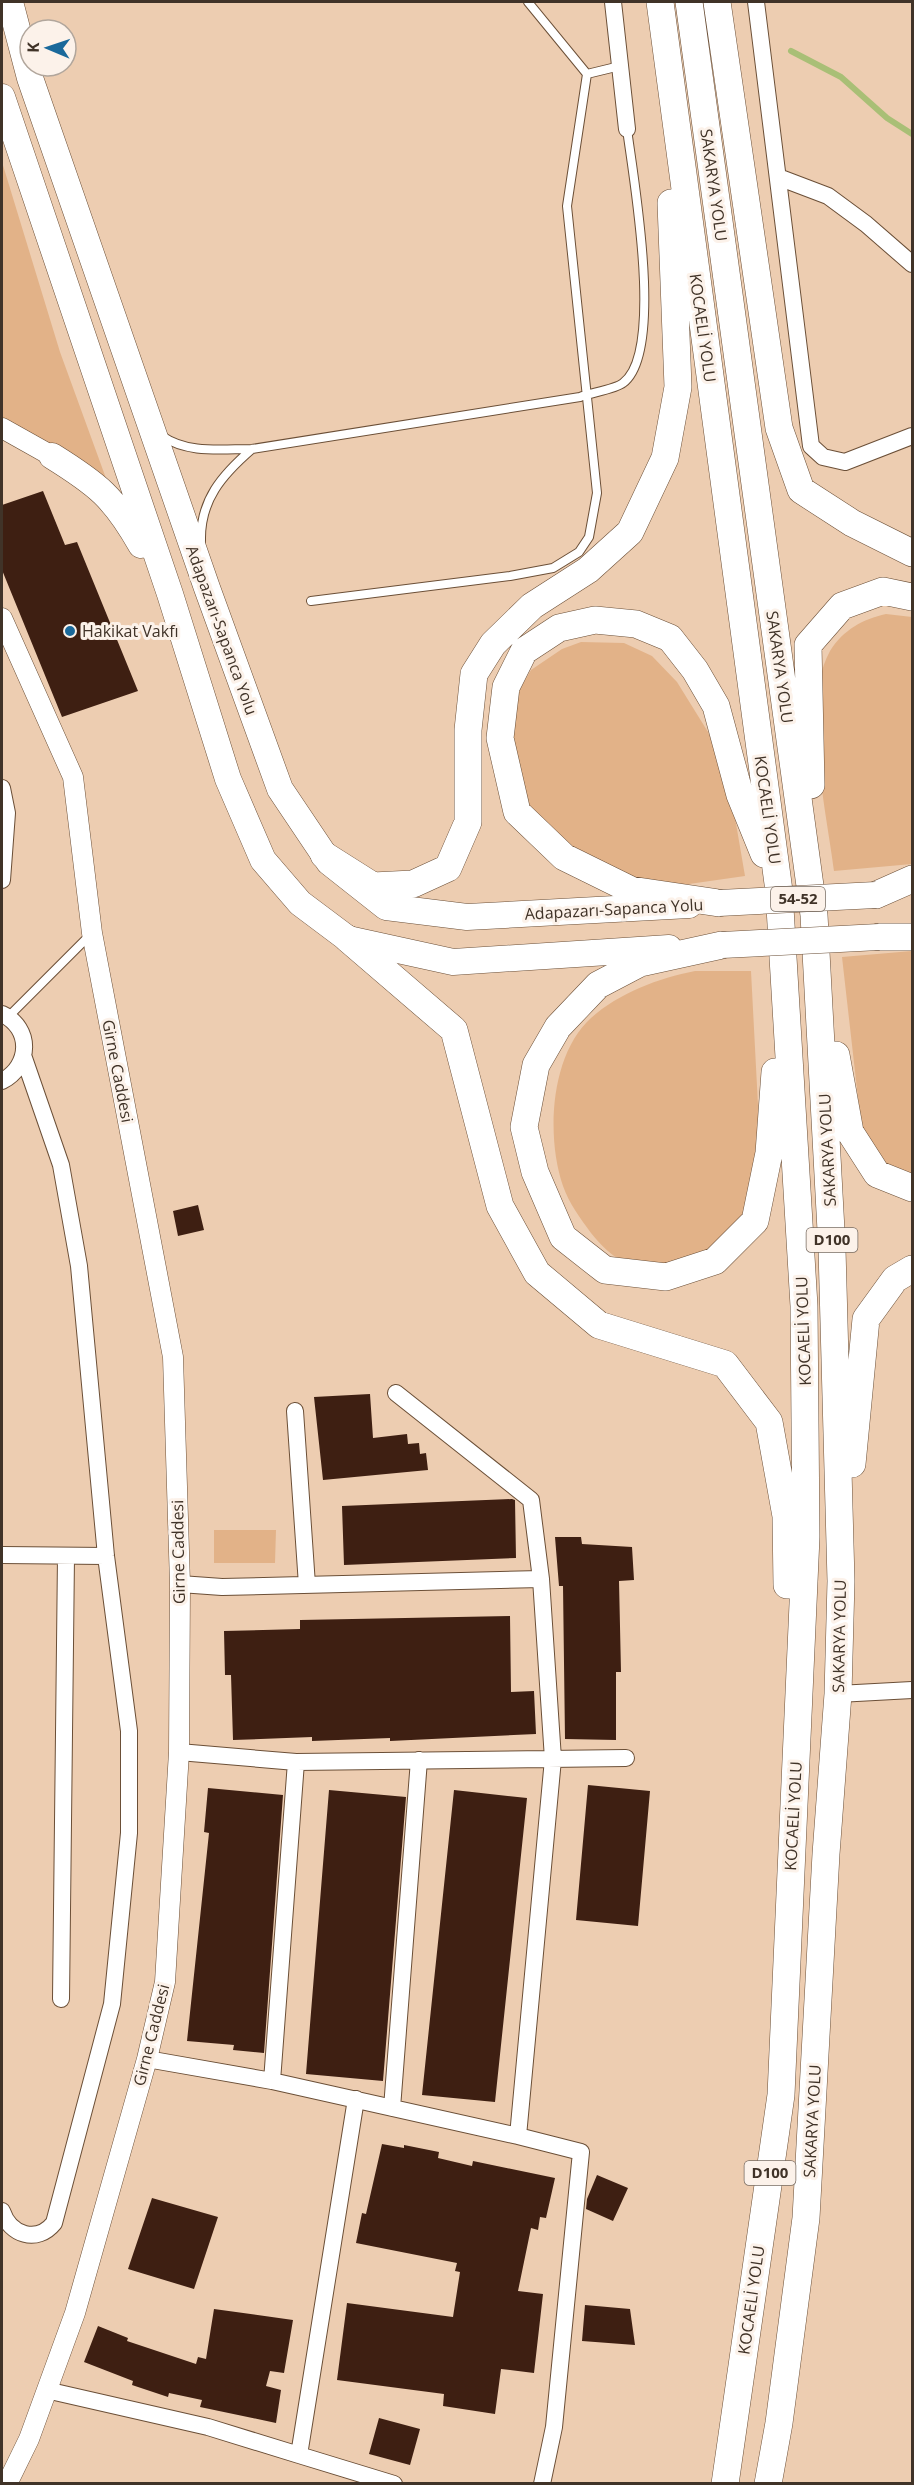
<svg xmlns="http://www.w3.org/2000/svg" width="914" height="2485" viewBox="0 0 914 2485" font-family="'Open Sans',sans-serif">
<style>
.green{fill:#e2b288}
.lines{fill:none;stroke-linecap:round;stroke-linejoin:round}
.stream{stroke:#a9bf76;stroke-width:6}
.building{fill:#3e1f12}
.service-casing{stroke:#6b4f37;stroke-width:10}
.minor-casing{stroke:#6b4f37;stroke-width:18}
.tertiary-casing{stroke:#6b4f37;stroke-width:21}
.primary-casing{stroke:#6b4f37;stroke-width:27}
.trunk-casing{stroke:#6b4f37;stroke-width:28}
.service{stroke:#fff;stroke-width:8}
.minor{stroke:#fff;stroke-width:16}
.tertiary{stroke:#fff;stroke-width:20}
.primary{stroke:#fff;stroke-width:26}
.trunk{stroke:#fff;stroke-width:27}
.primary-bridge-casing{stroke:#6b4f37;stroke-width:27;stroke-linecap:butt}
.primary-bridge{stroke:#fff;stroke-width:26}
.poi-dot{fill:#1a699b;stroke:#fcf2ea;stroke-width:2}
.labels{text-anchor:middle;stroke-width:6;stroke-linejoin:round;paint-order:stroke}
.shield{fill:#fcf2ea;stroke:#786c62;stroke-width:1.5}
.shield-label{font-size:15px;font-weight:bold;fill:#403328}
.street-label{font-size:16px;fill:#403328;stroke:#fcf2ea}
.poi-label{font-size:16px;fill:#403328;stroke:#fcf2ea;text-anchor:start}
</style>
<rect width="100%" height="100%" fill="#edcdb1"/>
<path class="green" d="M2 162 60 352 111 492 2 423Z
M886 614 912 617V864L834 871C827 814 801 702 830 651 843 630 863 619 886 614Z
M581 642 624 643 652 656 677 682 708 732 727 771 745 876 668 887 623 881 532 819 510 749 517 694 531 670 562 649Z
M912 951V1187L898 1180 862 1133 842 957Z
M695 971H751L761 1163 753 1214 708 1269C688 1267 641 1269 625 1262 612 1257 600 1244 591 1233 580 1218 569 1203 563 1186 546 1137 550 1055 591 1018 619 993 659 978 695 971Z
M214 1530H276L275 1563H214Z"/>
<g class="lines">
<path class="stream" d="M791 51 841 77 887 118 912 134"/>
</g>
<path class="building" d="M43 491 65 545 77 542 138 691 62 717 2 570V505Z
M198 1205 204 1230 178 1236 173 1211Z
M370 1394 373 1438 407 1434 408 1444 419 1443 420 1454 426 1453 428 1470 323 1480 314 1397Z
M512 1499 515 1500 516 1558 344 1565 342 1506Z
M555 1537H581L582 1544 632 1547 634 1580 619 1581 621 1672H616V1740L565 1739 563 1586H559Z
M510 1616 511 1692 534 1691 536 1734 390 1741V1738L312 1741V1737L233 1740 231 1675H225L224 1631 300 1629V1620Z
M588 1785 650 1791 638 1926 576 1920Z
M208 1788 283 1795 264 2053 233 2050 234 2045 187 2041 209 1833 204 1832Z
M329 1790 406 1797 383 2081 306 2074Z
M454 1790 527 1798 495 2102 422 2095Z
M382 2144 404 2148V2145L439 2152 438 2158 472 2166 473 2161 555 2178 546 2218 540 2217 538 2230 531 2228 518 2291 543 2294 534 2373 501 2369 495 2414 443 2406 444 2394 337 2380 347 2303 453 2317 460 2272 455 2271 457 2263 356 2243 362 2213 366 2214Z
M597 2175 628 2188 613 2221 586 2209 587 2199Z
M152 2198 218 2217 194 2289 128 2269Z
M585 2305 630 2309 635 2345 582 2341Z
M214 2309 293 2320 284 2373 270 2371 266 2386 281 2390 276 2423 200 2407 202 2400 169 2393 168 2397 132 2385 133 2381 84 2362 98 2326 128 2338 127 2341 196 2364 198 2357 206 2359Z
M379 2418 420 2429 410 2465 369 2454Z"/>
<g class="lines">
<g class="service-casing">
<path id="service" d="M528 2 587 74 620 66
M162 436C188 454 221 449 252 449L580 397C590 393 616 389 623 383 665 352 633 176 627 129
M201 541C200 500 222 475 252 449
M311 601 510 576 553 568 579 552 589 537 597 493 567 206 587 74
M8 1017 92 933"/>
</g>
<g class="minor-casing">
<path id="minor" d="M613 2 627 129
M756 2 811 446 823 457 845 462 912 436
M778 177 828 196 866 224 912 264
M2 788 7 813 2 880
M2 1014C32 1028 31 1066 2 1081
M295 1411 307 1585
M2 1555 106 1556
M180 1584 222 1587 541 1579
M838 1694 912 1690
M179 1752 296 1762 626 1758
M61 1999 66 1556
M147 2059 272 2081 518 2136 553 1759 541 1579 531 1500 396 1393
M272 2081 296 1762
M356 2099 299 2455 394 2484
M392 2108 419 1760
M518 2136 581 2152 554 2427 542 2484
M2 2211C10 2235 37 2244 54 2223L112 2004 129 1833V1731L106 1556 79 1266 61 1165 24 1058
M46 2390 208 2427 299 2455"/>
</g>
<g class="tertiary-casing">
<path id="tertiary" d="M2 428 52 456
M2 618 73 777 92 933 173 1357 180 1584 179 1752 165 1982 147 2059 75 2313 29 2439 7 2484"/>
</g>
<g class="primary-casing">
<path id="primary" d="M10 2 30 78 207 588 280 789 329 862 386 907 467 917 689 905
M2 97 170 594 228 779 263 860 300 903 348 939 453 962 669 948
M52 456C97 484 114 497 141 545"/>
</g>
<g class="trunk-casing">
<path id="trunk" d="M660 2 779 891 804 1306 806 1537 781 2095 725 2484
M689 2 814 915 832 1249 841 1581 838 1694 826 1854 806 2218 779 2423 768 2484
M717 2 779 428 801 490 852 523 912 553
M811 785 808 645 842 606 883 591 912 597
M324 855 373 886 413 884 448 868 468 822V730L474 674 493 644 532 606 588 570 630 532 665 458 678 387 671 203
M876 895 912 879
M719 903 631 890 564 857 517 812 500 738 506 687 524 651 559 628 595 620 636 624 670 638 695 670 716 706 740 795 764 854
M879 937H912
M348 939 454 1030 500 1206 537 1273 599 1325 725 1364 769 1422 786 1516 787 1585
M722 945 640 963 598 985 558 1027 536 1065 524 1127 535 1172 563 1237 605 1270 666 1277 715 1261 755 1221 769 1153 775 1072
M836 1055 850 1132 877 1174 912 1188
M852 1464 866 1319 895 1279 912 1269"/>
</g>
<use href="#service" class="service"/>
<use href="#minor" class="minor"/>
<use href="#tertiary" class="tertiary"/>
<use href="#primary" class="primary"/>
<use href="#trunk" class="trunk"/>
<g class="primary-bridge-casing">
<path id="primary-bridge" d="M719 903 876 895
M722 945 879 937"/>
</g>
<use href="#primary-bridge" class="primary-bridge"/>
</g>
<circle class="poi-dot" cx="70" cy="631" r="6"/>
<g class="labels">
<g class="shield">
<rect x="771" y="887" width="54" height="24" rx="4.5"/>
<rect x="806.5" y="1228" width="51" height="24" rx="4.5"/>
<rect x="744.5" y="2161" width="51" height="24" rx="4.5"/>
</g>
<g class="shield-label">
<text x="798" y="904">54-52</text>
<text x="832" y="1245">D100</text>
<text x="770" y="2178">D100</text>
</g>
<g class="street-label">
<text transform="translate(714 185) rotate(82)" y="6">SAKARYA YOLU</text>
<text transform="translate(703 328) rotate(82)" y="6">KOCAELİ YOLU</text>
<text transform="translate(222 630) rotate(70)" y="6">Adapazarı-Sapanca Yolu</text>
<text transform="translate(780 667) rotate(82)" y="6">SAKARYA YOLU</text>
<text transform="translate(768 810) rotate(82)" y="6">KOCAELİ YOLU</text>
<text transform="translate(614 909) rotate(-3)" y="6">Adapazarı-Sapanca Yolu</text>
<text transform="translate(118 1071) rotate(79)" y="6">Girne Caddesi</text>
<text transform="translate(827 1150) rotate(-93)" y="6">SAKARYA YOLU</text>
<text transform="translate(803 1331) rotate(-92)" y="6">KOCAELİ YOLU</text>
<text transform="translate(178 1552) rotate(-91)" y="6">Girne Caddesi</text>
<text transform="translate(839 1636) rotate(-89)" y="6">SAKARYA YOLU</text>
<text transform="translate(793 1816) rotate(-87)" y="6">KOCAELİ YOLU</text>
<text transform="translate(151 2035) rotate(-76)" y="6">Girne Caddesi</text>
<text transform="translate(812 2121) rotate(-87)" y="6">SAKARYA YOLU</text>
<text transform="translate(751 2300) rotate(-82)" y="6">KOCAELİ YOLU</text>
</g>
<g class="poi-label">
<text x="82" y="637">Hakikat Vakfı</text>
</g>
</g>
<rect width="914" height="2485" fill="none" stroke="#403328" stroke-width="6"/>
<g transform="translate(48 48) rotate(272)"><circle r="28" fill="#fcf2ea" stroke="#b1a69c" stroke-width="1.5"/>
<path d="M0-4.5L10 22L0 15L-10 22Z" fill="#1a699b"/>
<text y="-9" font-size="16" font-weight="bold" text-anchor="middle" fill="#403328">K</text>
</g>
</svg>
